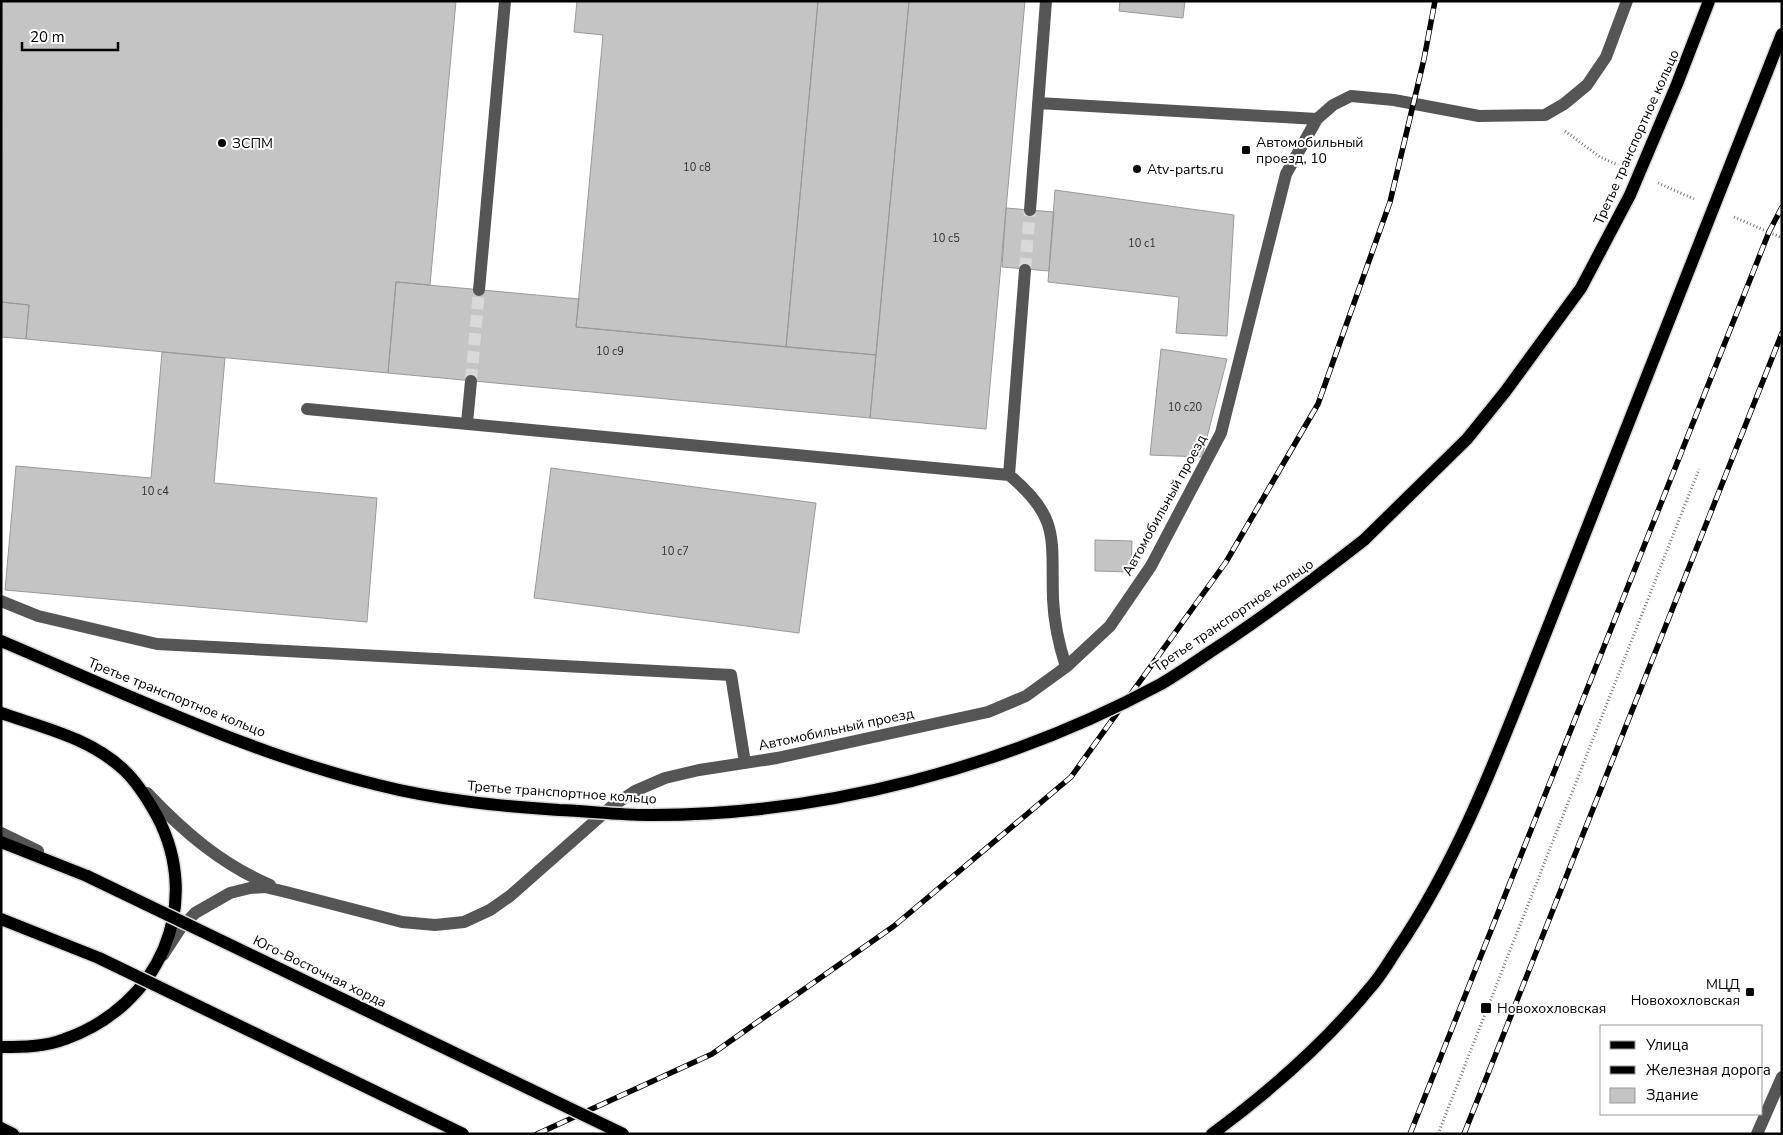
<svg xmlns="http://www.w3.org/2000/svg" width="1783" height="1135" viewBox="0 0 1783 1135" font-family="'Nunito Sans',sans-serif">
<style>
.building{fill:#c4c4c4;stroke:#999}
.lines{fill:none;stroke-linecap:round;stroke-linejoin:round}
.minor-tunnel{stroke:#d9d9d9;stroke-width:12;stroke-dasharray:12 6;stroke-linecap:butt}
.major-casing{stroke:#dbdbdb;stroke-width:15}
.path{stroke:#777;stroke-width:3;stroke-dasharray:1 2.5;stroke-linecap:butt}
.minor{stroke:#555;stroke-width:12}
.major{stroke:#000;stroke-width:12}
.rail-casing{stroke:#000;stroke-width:5.5}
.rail{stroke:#fff;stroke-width:4;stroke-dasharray:11;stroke-linecap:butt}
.major-bridge-casing{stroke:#dbdbdb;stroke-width:15;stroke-linecap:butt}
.major-bridge{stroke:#000;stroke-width:12}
.poi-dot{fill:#000;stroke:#fff;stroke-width:2}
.labels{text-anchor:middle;stroke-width:4;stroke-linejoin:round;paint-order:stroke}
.number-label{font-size:11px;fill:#313131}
.street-label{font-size:14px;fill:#000;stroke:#fff}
.poi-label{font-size:14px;fill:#000;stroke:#fff;text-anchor:start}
</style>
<rect width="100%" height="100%" fill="#fff"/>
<path class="building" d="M2 1H456L430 285 396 282 388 373 26 339 29 305 1 302Z
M577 1H818L786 347 576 327 603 35 574 32Z
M818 1H909L876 355 786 347Z
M909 1H1025L986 429 870 418Z
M1120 1H1185L1183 18 1119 11Z
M1055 190 1234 215 1227 336 1176 333 1179 297 1048 282Z
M1006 208 1054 212 1049 271 1002 267Z
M396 282 579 299 576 327 876 355 870 418 388 373Z
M1 302 29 305 26 339 1 337Z
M1161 349 1227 359 1202 457 1150 455Z
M162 352 225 358 214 483 377 498 367 622 5 590 16 466 151 478Z
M551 468 816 503 799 633 534 598Z
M1095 540 1132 541 1131 572 1095 571Z"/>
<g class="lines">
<path class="minor-tunnel" d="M1025 270 1030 210
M471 381 479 290"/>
<g class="major-casing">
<path id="major" d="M1364 540 1467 439 1505 392 1581 288 1630 195
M1 713C44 728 90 738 124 770 137 782 148 800 157 816 204 905 159 1006 65 1039 45 1047 22 1047 1 1047
M1 842 87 876
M1 1128 13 1134
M1212 1134C1269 1092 1325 1043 1370 988 1380 977 1388 963 1396 951 1456 863 1494 764 1533 665"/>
</g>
<path class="path" d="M1565 131 1600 157 1618 165
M1658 183 1694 199
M1734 217 1782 238
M1438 1134 1699 469"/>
<path class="minor" d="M1038 103 1317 119
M1030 210 1046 1
M1025 270 1009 475C1061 518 1051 539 1053 599 1054 623 1059 645 1066 667
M479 290 505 1
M307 409 1009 475
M467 423 471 381
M1 601 38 616 157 644 731 675 745 763
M147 793C184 832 221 864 270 885
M1 833 38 851
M163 955 180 929 195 913 230 893 250 888 265 887 286 892 402 922 435 925 464 922 490 910 510 896 611 807 635 791 665 778 699 770 777 758 988 712 1026 696 1066 667 1110 626 1151 566 1221 433 1286 174 1317 119 1333 105 1351 96 1394 100 1479 116 1545 115 1564 104 1587 85 1606 57 1627 1
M1757 1134 1782 1077"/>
<use href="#major" class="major"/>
<g class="rail-casing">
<path id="rail" d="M537 1134 712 1054 894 926 1071 777 1226 562 1318 404 1390 202 1424 59 1435 1
M1410 1134 1769 232 1782 207
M1464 1134 1782 333"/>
</g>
<use href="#rail" class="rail"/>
<g class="major-bridge-casing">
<path id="major-bridge" d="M1630 195 1677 84 1709 1
M1 641C124 693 248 753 378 785 437 800 499 806 559 810 588 811 618 815 647 815 822 816 1007 767 1161 684 1178 674 1194 663 1210 652 1264 617 1314 579 1364 540
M1533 665 1782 34
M87 876 623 1134
M1 919 99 958 463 1134"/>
</g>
<use href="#major-bridge" class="major-bridge"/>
</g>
<g class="poi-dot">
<circle cx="222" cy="143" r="5"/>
<rect x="1241" y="145" width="10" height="10" rx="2.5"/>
<circle cx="1137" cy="169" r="5"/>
<rect x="1745" y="987" width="10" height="10" rx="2.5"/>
<rect x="1480" y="1002" width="12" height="12" rx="2.5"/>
</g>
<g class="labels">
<g class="number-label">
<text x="697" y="171">10 с8</text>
<text x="946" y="242">10 с5</text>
<text x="1142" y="247">10 с1</text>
<text x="610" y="355">10 с9</text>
<text x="1185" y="411">10 c20</text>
<text x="155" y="495">10 с4</text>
<text x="675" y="555">10 с7</text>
</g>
<g class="street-label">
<text transform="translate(1636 137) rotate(-66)" y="5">Третье транспортное кольцо</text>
<text transform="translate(1164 505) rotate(-61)" y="5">Автомобильный проезд</text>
<text transform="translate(1233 615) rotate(-34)" y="5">Третье транспортное кольцо</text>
<text transform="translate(177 697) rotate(22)" y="5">Третье транспортное кольцо</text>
<text transform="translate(836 729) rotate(-12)" y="5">Автомобильный проезд</text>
<text transform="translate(562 792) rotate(4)" y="5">Третье транспортное кольцо</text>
<text transform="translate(320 971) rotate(26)" y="5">Юго-Восточная хорда</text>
</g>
<g class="poi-label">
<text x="1256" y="147">Автомобильный<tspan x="1256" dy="16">проезд, 10</tspan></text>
<text x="232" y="148">ЗСПМ</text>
<text x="1147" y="174">Atv-parts.ru</text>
<text x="1740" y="989" text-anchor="end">МЦД<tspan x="1740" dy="16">Новохохловская</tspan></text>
<text x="1497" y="1013">Новохохловская</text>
</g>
</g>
<rect width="1783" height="1135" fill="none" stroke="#000000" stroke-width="5"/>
<rect x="1600" y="1025" width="162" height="90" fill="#ffffff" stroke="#999999"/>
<rect x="1610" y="1041" width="25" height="8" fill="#000000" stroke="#999999"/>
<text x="1646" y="1050" font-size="15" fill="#000000">Улица</text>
<rect x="1610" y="1066" width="25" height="8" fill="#000000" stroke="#999999"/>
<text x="1646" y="1075" font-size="15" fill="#000000">Железная дорога</text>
<rect x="1610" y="1088" width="25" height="15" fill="#c4c4c4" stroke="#999999"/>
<text x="1646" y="1100" font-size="15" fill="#000000">Здание</text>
<path d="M22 42v8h96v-8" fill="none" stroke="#000000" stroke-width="2.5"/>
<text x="30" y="42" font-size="15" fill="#000000" stroke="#ffffff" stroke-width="4" paint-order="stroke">20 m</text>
</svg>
